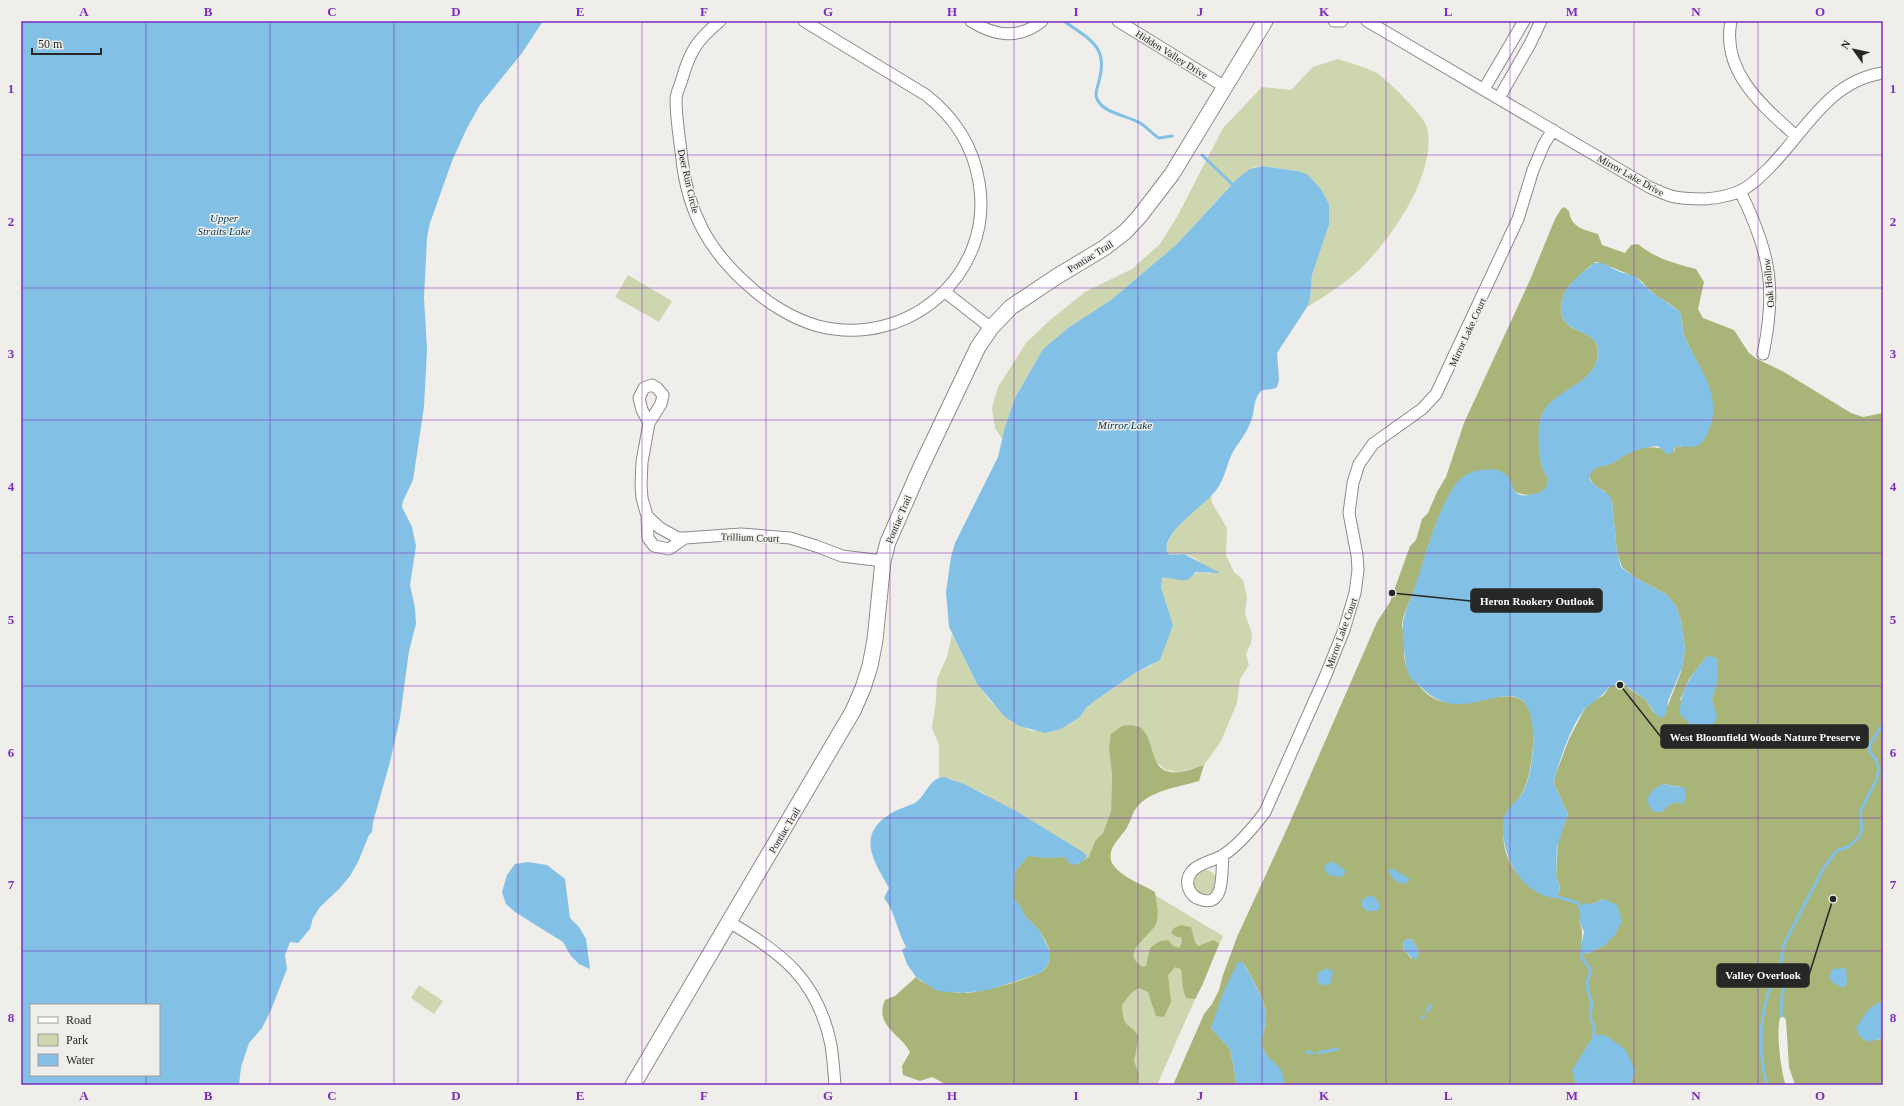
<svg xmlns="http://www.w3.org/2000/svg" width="1904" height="1106" viewBox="0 0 1904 1106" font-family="Georgia,serif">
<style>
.green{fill:#cdd6ae}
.forest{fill:#a8b478;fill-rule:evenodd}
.water{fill:#82c0e5;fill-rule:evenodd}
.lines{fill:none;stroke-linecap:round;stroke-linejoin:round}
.stream{stroke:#82c0e5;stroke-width:3}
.minor-casing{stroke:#8d8b89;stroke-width:13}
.secondary-casing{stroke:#8d8b89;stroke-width:17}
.minor{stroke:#fff;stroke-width:11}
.secondary{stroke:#fff;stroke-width:15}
.grid{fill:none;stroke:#7b2cbf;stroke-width:1;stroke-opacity:0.55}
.labels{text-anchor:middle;stroke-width:3;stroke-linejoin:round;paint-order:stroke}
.street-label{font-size:10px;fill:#272725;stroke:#f0eeeb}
.water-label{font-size:11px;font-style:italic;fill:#00364f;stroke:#f0eeeb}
.leader{fill:none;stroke:#272725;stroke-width:1.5}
.callout-dot{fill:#272725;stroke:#f0eeeb;stroke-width:1.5}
.callout{fill:#272725;stroke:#272725;stroke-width:1.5}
.callout-label{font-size:11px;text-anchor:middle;font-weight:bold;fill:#fff}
.neatline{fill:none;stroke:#7b2cbf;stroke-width:1.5}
.grid-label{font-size:13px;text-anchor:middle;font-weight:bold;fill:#7b2cbf}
</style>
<rect width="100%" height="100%" fill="#f0eeeb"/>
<path class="green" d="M1338 59C1350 63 1364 67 1375 72 1384 76 1426 118 1427 127 1437 171 1396 231 1368 261 1350 280 1329 294 1307 307L1310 300 1312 275 1329 225V204L1322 191 1307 174 1297 171 1262 166 1254 167 1232 184 1177 244 1111 300 1068 328 1043 349 1015 398 1005 427 1003 440 995 428 992 408 998 387 1026 343 1049 321 1085 292 1132 269 1160 244 1177 217 1223 128 1262 87 1291 90 1313 67Z
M628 275 672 301 659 322 615 297Z
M1211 495 1212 503 1227 528 1226 555 1234 572 1243 580 1247 597 1245 614 1252 634 1251 643 1246 654 1249 665 1240 679 1237 703 1221 741 1204 765 1179 772 1166 770 1154 760 1148 737 1109 749 1112 775 1111 811 1103 833 1095 841 1090 856 1223 936 1157 1085H970L985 794 949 778H939V745L932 728 936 700 937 679 947 657 952 634 977 684 990 701 1012 722 1032 731 1061 729 1080 717 1086 708 1096 700 1135 673 1151 666 1161 657 1166 640 1173 625 1161 587V579L1168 577 1182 580 1199 572 1212 574C1205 565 1193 554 1181 554 1176 554 1173 556 1168 554 1160 537 1199 506 1211 495Z
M1193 882a12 12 0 1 1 24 0a12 12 0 1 1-24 0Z
M419 985 443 1001 434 1014 411 998Z"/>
<path class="forest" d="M1564 207 1569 211C1571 228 1585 230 1598 234L1602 245 1625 253 1631 245 1638 244C1654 258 1676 264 1696 269L1704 282 1698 309 1703 318 1734 330 1749 353 1757 359 1784 372 1851 413 1863 417 1883 413V1005L1879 1002 1877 1040 1883 1038V1085H1795L1789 1067 1786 1021 1785 1018 1781 1016C1775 1025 1781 1074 1786 1085H1630L1635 1071 1594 1035 1573 1070 1576 1085H1283C1285 1063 1268 1063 1263 1049 1259 1039 1266 1029 1266 1019 1267 1002 1251 977 1243 962L1238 963 1211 1028 1230 1049 1237 1085H1173L1204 1014 1212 1004 1219 990 1223 975 1237 937 1286 831 1377 622 1390 602 1410 546 1416 540 1422 519 1428 513 1437 492 1446 477 1464 423 1530 280 1555 219 1561 209ZM1596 262C1600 262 1637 277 1640 280 1644 283 1646 288 1651 291 1660 299 1670 303 1679 311 1684 318 1681 327 1684 335 1697 367 1718 386 1711 424L1681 447 1676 446 1674 451C1656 447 1644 444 1626 454 1621 457 1616 462 1610 464 1601 466 1592 466 1589 477L1594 485 1604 491 1612 500 1617 552 1622 567 1636 578 1666 594 1676 606 1681 621 1685 649 1681 672 1668 705 1654 713 1645 699 1631 690 1624 684 1620 683 1610 686 1604 695 1589 704 1583 712 1569 739 1555 776 1554 784 1568 814 1558 841 1556 877 1560 886 1559 892 1554 897C1530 895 1506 866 1504 843 1503 838 1504 833 1504 828 1504 825 1503 822 1504 819 1507 809 1516 804 1521 795 1532 777 1537 733 1530 712 1516 672 1458 725 1424 691 1416 683 1407 673 1405 661 1403 652 1405 643 1404 634 1404 631 1402 628 1402 625 1403 613 1410 602 1414 591 1427 554 1435 511 1460 480L1508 477 1514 491C1523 497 1546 497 1548 483 1549 478 1543 471 1542 466 1539 455 1538 429 1541 418 1549 390 1596 387 1598 353 1600 326 1557 337 1561 305 1563 296 1566 288 1573 282 1578 277 1591 264 1596 262ZM1707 656 1717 682 1712 699 1680 700 1689 679ZM1663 784 1681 787 1676 802 1669 805ZM1604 899 1605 945 1587 954 1582 951C1580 937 1585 935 1579 920L1592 904ZM1412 939 1419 952 1411 958 1403 949 1404 940Z
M1131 725C1134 726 1140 726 1142 729 1157 742 1147 776 1180 772 1188 771 1196 767 1204 765L1199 781C1179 787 1151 790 1137 807 1131 814 1130 826 1123 833 1116 842 1107 851 1112 863 1120 877 1142 884 1155 892 1156 900 1159 912 1157 920 1155 936 1116 951 1143 967L1146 966 1150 948 1160 941 1168 940 1173 946 1179 948 1182 943 1181 937H1177L1171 933 1174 928 1181 925 1191 927 1195 942 1198 946 1214 940 1219 944 1202 986 1195 999 1186 998 1183 988 1181 969 1175 967 1168 975 1171 1002 1164 1017 1156 1016 1148 992 1139 988 1131 993 1122 1005C1123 1029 1127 1021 1139 1036L1134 1061 1139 1075 1137 1085H947L932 1077 920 1081 903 1075 902 1066 910 1052C900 1033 874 1026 885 1000L895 996 916 977C925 986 952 994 965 993 981 992 1032 980 1044 970 1048 967 1050 961 1050 956 1051 948 1043 935 1038 929 1035 925 1030 922 1027 918 1022 912 1019 904 1013 898L1015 872 1028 856 1048 858 1064 857 1067 858 1070 864H1078L1089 857 1095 841 1103 833 1111 811 1112 775 1109 749 1111 734 1122 726Z"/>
<path class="water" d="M21 21H543L522 53 480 105 467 128 452 161 430 223 427 237 424 298 427 349 424 407 413 480 403 501 402 507 412 527 416 546 410 585 415 608 416 624 409 651 400 718 390 762 373 822 372 832 369 835 358 862 350 876 339 889 320 907 313 918 310 929 298 943 290 942 285 955 287 969 271 1010 262 1028 249 1043 241 1067 239 1085H21ZM31 1005H159V1075H31Z
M1262 166 1297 171 1307 174 1321 189 1329 204V225L1312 275 1310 300 1307 307 1277 353 1279 380 1277 387C1272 391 1264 388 1260 392 1253 400 1255 412 1251 421 1247 432 1240 441 1234 450 1227 462 1225 478 1217 489 1206 505 1162 531 1167 552L1170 555 1184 554 1220 573 1196 572C1193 574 1192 577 1189 579 1181 583 1171 576 1162 578L1161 587 1173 625 1160 660 1135 673 1096 700 1086 708 1080 717 1061 729 1045 733 1019 726 1005 717 977 684 949 627 946 592 951 557 955 543 998 457 1005 427 1015 398 1043 349 1068 328 1111 300 1177 244 1237 179 1250 169Z
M1594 263H1602L1620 272 1635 276 1649 290 1679 311C1684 318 1681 327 1684 335 1697 367 1725 395 1708 432 1701 449 1694 448 1676 446 1667 463 1667 450 1657 446 1645 447 1634 450 1624 456 1620 458 1615 462 1611 464 1601 467 1592 466 1589 478 1594 488 1607 490 1612 500L1617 552 1621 567 1636 578 1666 594 1676 606 1681 621 1685 649 1682 668 1668 701 1666 714 1662 718 1656 715 1645 699 1622 683 1609 687C1602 698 1592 701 1584 710 1570 728 1562 755 1555 776L1554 784 1568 814 1557 847 1556 877 1560 886 1559 892 1553 898C1518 891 1501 854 1503 821 1504 810 1517 802 1522 794 1531 777 1534 752 1533 733 1530 673 1493 704 1459 704 1443 704 1432 698 1421 687 1416 683 1411 680 1408 673 1405 667 1402 629 1403 622 1405 611 1410 601 1414 590 1424 561 1439 502 1459 480 1464 476 1470 472 1476 471 1484 469 1497 468 1504 473 1516 480 1507 501 1534 494 1539 493 1543 491 1546 487 1550 480 1545 475 1543 469 1538 458 1537 428 1541 417 1551 389 1593 387 1598 355 1602 327 1558 336 1561 307 1562 299 1564 292 1569 286 1576 277 1586 270 1594 263Z
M1707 656 1718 658 1717 682 1712 699 1717 717 1710 731 1695 729 1680 714C1680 688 1692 675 1707 656Z
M944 777 964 784 1016 811 1083 852 1087 856 1082 862 1072 865 1064 857 1048 858 1028 856 1015 872 1013 898 1019 904 1026 917 1039 930 1050 952V958L1047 966 1040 973 988 990 963 993 937 991 916 977 907 964 902 950 906 947C897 931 895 911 884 898L889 888C872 858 855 833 895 811 901 808 909 806 915 803 926 796 929 778 944 777Z
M1663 784 1685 788 1686 798 1682 805 1676 802 1669 805 1662 812H1654L1649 806 1647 798 1654 789Z
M1332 861 1346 871 1342 877 1332 876 1327 874 1324 866Z
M528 862 547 865 565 879 570 918 579 927 586 939 590 969 579 964 571 956 563 942 515 912 506 904 502 892 507 875 515 864Z
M1393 869 1410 879 1406 884C1396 883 1393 880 1388 870Z
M1369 896 1375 897 1380 905 1378 911H1367L1361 906 1362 900Z
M1604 899 1617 905 1622 921 1615 935 1605 945 1587 954 1582 951 1581 945 1584 932 1579 920 1583 903 1592 904Z
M1412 939 1419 952 1417 959 1412 958 1403 949 1404 940Z
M1238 962H1243C1251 978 1267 1002 1266 1019 1266 1029 1259 1039 1263 1049 1268 1063 1286 1063 1283 1085H1237L1230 1049 1211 1028 1223 993Z
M1327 968 1333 972 1331 983 1323 986 1318 982V973Z
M1846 968 1847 984 1843 988 1832 982 1829 978 1832 969Z
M1879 1002 1883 1005V1038L1868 1042 1860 1037 1856 1028 1868 1010Z
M1594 1035H1605L1626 1050 1635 1071 1630 1085H1576L1572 1070Z"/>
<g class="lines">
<path class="stream" d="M1064 21C1088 39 1109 45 1099 81 1098 87 1094 93 1097 99 1104 114 1127 115 1140 123 1147 127 1152 134 1159 138L1172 136
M1202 155 1232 184
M1555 896 1578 903 1582 913
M1582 949V958L1591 970 1587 982 1588 991 1592 1003 1590 1017 1594 1027V1037
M1780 964 1787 974 1782 996 1781 1016
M1427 1011 1431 1005
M1422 1018 1424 1016
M1307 1052 1312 1053
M1318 1053 1337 1049
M1767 1085C1759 1056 1759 1020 1769 991 1771 984 1778 975 1780 969 1782 960 1781 951 1785 942L1823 869 1835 853 1838 850 1848 847 1860 836 1862 828 1860 812 1876 781 1879 769 1876 760 1870 752 1869 746 1883 724"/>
<g class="minor-casing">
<path id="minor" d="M720 21C697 40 690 51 682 79 680 86 676 93 676 100 676 120 680 140 682 160 688 212 709 251 748 285 767 303 793 319 818 326 908 349 995 274 979 182 973 145 955 118 926 95L804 21
M971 21C994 36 1019 40 1042 21
M1118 21 1225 87
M1334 21H1342
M1367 21 1649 187C1656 190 1664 194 1671 196 1682 199 1694 199 1705 199 1716 198 1730 196 1740 191 1751 186 1760 177 1769 168 1805 132 1828 81 1883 73
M1731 21C1721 72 1763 106 1796 136
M1484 89 1524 21
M1499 98 1530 44 1541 21
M1740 191C1770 252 1777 288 1763 354
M945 292 991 328
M649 423 661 404 663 395 657 388 652 385 644 388 639 398 642 410 649 423 642 462 641 485 642 498 647 516 660 528 678 538H685L741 534 790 538 816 546 842 556 883 561
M647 516 648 538 654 546 669 549 685 538
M1223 855C1221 869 1226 907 1202 900 1189 897 1183 882 1192 871 1199 863 1213 861 1222 856 1239 845 1253 828 1265 812L1325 677 1344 630 1355 593 1358 570 1357 555 1349 513 1353 483 1359 464 1373 444 1422 409 1436 394 1518 219 1533 170 1544 144 1553 130
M729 922C783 953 818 981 831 1045 833 1058 834 1072 835 1085"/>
</g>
<g class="secondary-casing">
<path id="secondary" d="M633 1085 853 711 863 688 870 666 875 640 883 561 888 542 920 469 978 347 991 328 1011 307 1056 277 1104 248 1125 232 1139 217 1172 174 1265 21"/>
</g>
<use href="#minor" class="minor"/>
<use href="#secondary" class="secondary"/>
</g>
<path class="grid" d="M146 21V1005M270 21V1085M394 21V1085M518 21V1085M642 21V1085M766 21V1085M890 21V1085M1014 21V1085M1138 21V1085M1262 21V1085M1386 21V1085M1510 21V1085M1634 21V1085M1758 21V1085M21 155H1883M21 288H1883M21 420H1883M21 553H1883M21 686H1883M21 818H1883M21 951H1883M146 1075V1085"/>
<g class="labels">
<g class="street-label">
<text transform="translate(1172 54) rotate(32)" y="4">Hidden Valley Drive</text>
<text transform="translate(1631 175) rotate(29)" y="4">Mirror Lake Drive</text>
<text transform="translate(689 181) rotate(77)" y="4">Deer Run Circle</text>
<text transform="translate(1090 256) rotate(-32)" y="4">Pontiac Trail</text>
<text transform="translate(1768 283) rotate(-95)" y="4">Oak Hollow</text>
<text transform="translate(1467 332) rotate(-65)" y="4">Mirror Lake Court</text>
<text transform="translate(898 519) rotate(-67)" y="4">Pontiac Trail</text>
<text transform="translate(750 537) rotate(2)" y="4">Trillium Court</text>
<text transform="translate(1341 633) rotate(-70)" y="4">Mirror Lake Court</text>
<text transform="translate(784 830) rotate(-59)" y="4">Pontiac Trail</text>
</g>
<g class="water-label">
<text x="224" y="222">Upper<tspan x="224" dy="13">Straits Lake</tspan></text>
<text x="1125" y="429">Mirror Lake</text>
</g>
</g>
<path class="leader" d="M1392 593L1471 601M1620 685L1661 737M1833 899L1809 975"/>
<g class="callout-dot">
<circle cx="1392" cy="593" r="4"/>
<circle cx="1620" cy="685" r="4"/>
<circle cx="1833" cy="899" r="4"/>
</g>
<g class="callout">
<rect x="1471" y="589" width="131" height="23" rx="4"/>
<rect x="1661" y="725" width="207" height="23" rx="4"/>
<rect x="1717" y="964" width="92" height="23" rx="4"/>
</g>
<g class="callout-label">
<text x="1537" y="605">Heron Rookery Outlook</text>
<text x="1765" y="741">West Bloomfield Woods Nature Preserve</text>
<text x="1763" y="979">Valley Overlook</text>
</g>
<rect width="1904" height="1106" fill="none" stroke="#f0eeeb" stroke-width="44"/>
<rect x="30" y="1004" width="130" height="72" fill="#f0eeeb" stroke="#a09e9c"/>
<rect x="38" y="1017" width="20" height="6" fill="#ffffff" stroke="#a09e9c"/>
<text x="66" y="1024" font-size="12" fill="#272725">Road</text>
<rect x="38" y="1034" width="20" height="12" fill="#cdd6ae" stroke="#a09e9c"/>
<text x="66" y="1044" font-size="12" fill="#272725">Park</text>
<rect x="38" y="1054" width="20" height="12" fill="#82c0e5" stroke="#a09e9c"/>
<text x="66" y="1064" font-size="12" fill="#272725">Water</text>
<g transform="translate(1854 50) rotate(303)" stroke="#f0eeeb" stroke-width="3" paint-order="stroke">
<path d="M0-3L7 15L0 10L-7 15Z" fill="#272725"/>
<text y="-6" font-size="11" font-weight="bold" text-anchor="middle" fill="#272725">N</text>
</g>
<path d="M32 48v6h69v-6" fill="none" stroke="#272725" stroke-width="2"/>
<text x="38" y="48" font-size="12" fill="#272725" stroke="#f0eeeb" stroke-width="3" paint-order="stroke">50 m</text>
<rect x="22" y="22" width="1860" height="1062" class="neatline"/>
<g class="grid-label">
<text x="84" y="16">A</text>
<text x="208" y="16">B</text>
<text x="332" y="16">C</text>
<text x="456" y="16">D</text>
<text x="580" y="16">E</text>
<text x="704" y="16">F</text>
<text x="828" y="16">G</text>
<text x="952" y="16">H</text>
<text x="1076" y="16">I</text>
<text x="1200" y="16">J</text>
<text x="1324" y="16">K</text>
<text x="1448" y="16">L</text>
<text x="1572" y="16">M</text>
<text x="1696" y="16">N</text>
<text x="1820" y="16">O</text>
<text x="11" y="93">1</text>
<text x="1893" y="93">1</text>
<text x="11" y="226">2</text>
<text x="1893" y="226">2</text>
<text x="11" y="358">3</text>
<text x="1893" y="358">3</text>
<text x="11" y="491">4</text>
<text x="1893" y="491">4</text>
<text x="11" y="624">5</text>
<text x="1893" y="624">5</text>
<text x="11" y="757">6</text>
<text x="1893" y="757">6</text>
<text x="11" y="889">7</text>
<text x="1893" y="889">7</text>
<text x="11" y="1022">8</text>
<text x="1893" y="1022">8</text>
<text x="84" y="1100">A</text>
<text x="208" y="1100">B</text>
<text x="332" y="1100">C</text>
<text x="456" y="1100">D</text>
<text x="580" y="1100">E</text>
<text x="704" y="1100">F</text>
<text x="828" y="1100">G</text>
<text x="952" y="1100">H</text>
<text x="1076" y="1100">I</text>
<text x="1200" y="1100">J</text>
<text x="1324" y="1100">K</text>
<text x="1448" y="1100">L</text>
<text x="1572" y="1100">M</text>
<text x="1696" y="1100">N</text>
<text x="1820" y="1100">O</text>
</g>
</svg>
